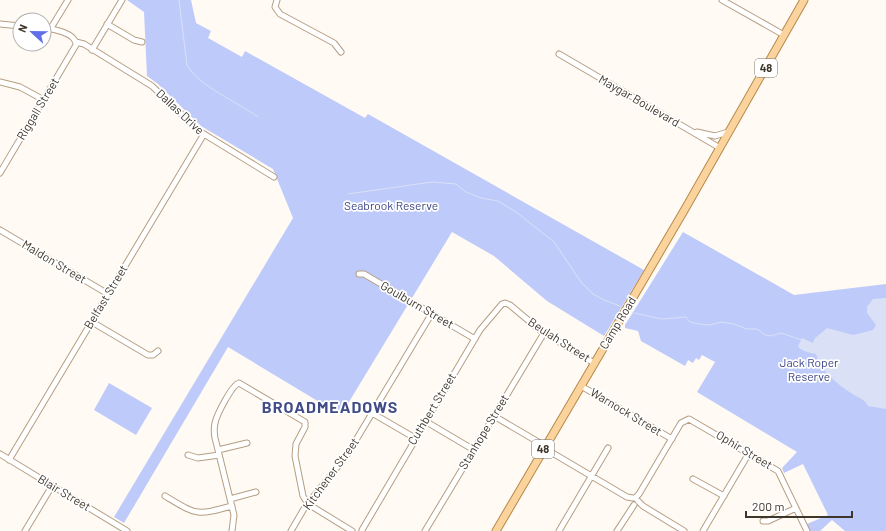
<svg xmlns="http://www.w3.org/2000/svg" width="886" height="531" viewBox="0 0 886 531" font-family="Barlow,sans-serif">
<style>
.green{fill:#becafa}
.water{fill:#dae0f6}
.lines{fill:none;stroke-linecap:round;stroke-linejoin:round}
.stream{stroke:#dae0f6;stroke-width:1}
.minor-casing{stroke:#b59e83;stroke-width:7}
.major-casing{stroke:#b7894b;stroke-width:9}
.minor{stroke:#fff;stroke-width:5}
.major{stroke:#fbd39d;stroke-width:7}
.labels{text-anchor:middle;stroke-width:3.5;stroke-linejoin:round;paint-order:stroke}
.shield{fill:#fff;stroke:#79726b;stroke-width:1}
.shield-label{font-size:11px;font-weight:bold;fill:#3f362b}
.street-label{font-size:12px;fill:#3f362b;stroke:#fff}
.park-label{font-size:12px;fill:#3b4586;stroke:#fff}
.district-label{font-size:16px;font-weight:bold;letter-spacing:1px;fill:#414b87;stroke:#fff}
</style>
<rect width="100%" height="100%" fill="#fffaf4"/>
<path class="green" d="M127 0H191L196 23 211 31 208 38 242 57 245 51 365 118 368 114 644 270 604 336 547 301 494 256 452 232 341 415 228 347 124 523 114 517 293 218 273 169 201 126 158 84 147 76 144 12Z
M683 232 794 295 886 284V531H845L832 520 820 531H809L807 524 828 515 803 464 784 473 782 468 797 452 697 392 715 362 702 355 699 360 696 358 693 363 688 360 685 366 641 341 638 331 625 328V325Z
M109 383 152 408 136 435 94 410Z"/>
<path class="water" d="M886 298V409L868 406C866 400 857 397 851 393 837 384 821 371 816 354 810 353 801 351 798 346L802 338 813 343 815 338 827 328 853 335 873 330 876 325 867 313V307L873 299Z"/>
<g class="lines">
<path class="stream" d="M179 0 187 65C197 85 239 103 258 117
M348 194 432 182 456 184 466 192 481 198 498 201 516 212 554 242 581 282 593 294 604 300 620 306
M634 313 662 319 686 317 690 322 699 324 710 325 721 322 734 324 747 329H757L765 335 771 336 781 333 802 340"/>
<g class="minor-casing">
<path id="minor" d="M277 0 275 7 280 14 334 43 341 52
M722 0 784 35
M0 24 20 26
M107 24 134 40 142 42
M44 28C54 29 75 33 76 44
M51 28 68 0
M76 42 84 44 152 86 199 131 274 177
M92 50 122 0
M559 54 720 148
M0 82 20 87 44 100
M697 132 715 136 728 132
M0 173 76 45
M0 230 108 294
M359 274H364L475 339
M92 322 148 355H153L158 351
M581 386 672 439
M372 413 415 438
M494 416 545 446
M425 421 474 450
M544 448 627 497 633 498
M218 450 247 443
M0 454 127 531
M188 455 198 458 219 455
M9 460 204 134
M693 479 724 496
M165 496C197 515 195 516 232 506
M635 498 639 494 681 423 689 419 778 471 807 531
M230 499 256 492
M638 501 643 506 684 531
M763 521H768L796 508
M362 530 480 330 502 304 505 303 510 305 541 331 594 363
M25 531 52 486
M232 531 234 515 215 438C214 433 214 428 215 423 217 414 232 385 239 383L305 422V427L296 444 295 456 303 496 308 504 352 531
M291 531 305 507 347 455 432 313
M425 531 544 333
M559 531 608 448
M617 531 634 505
M703 531 749 453"/>
</g>
<g class="major-casing">
<path id="major" d="M496 531 685 209 804 0"/>
</g>
<use href="#minor" class="minor"/>
<use href="#major" class="major"/>
</g>
<g class="labels">
<g class="shield">
<rect x="755" y="59" width="22" height="18" rx="3"/>
<rect x="532" y="440" width="22" height="18" rx="3"/>
</g>
<g class="shield-label">
<text x="766" y="72">48</text>
<text x="543" y="453">48</text>
</g>
<g class="street-label">
<text transform="translate(639 101) rotate(30)" y="4">Maygar Boulevard</text>
<text transform="translate(38 109) rotate(-59)" y="4">Riggall Street</text>
<text transform="translate(180 112) rotate(43)" y="4">Dallas Drive</text>
<text transform="translate(54 262) rotate(31)" y="4">Maldon Street</text>
<text transform="translate(106 297) rotate(-59)" y="4">Belfast Street</text>
<text transform="translate(417 305) rotate(30)" y="4">Goulburn Street</text>
<text transform="translate(618 323) rotate(-59)" y="4">Camp Road</text>
<text transform="translate(559 340) rotate(33)" y="4">Beulah Street</text>
<text transform="translate(432 409) rotate(-59)" y="4">Cuthbert Street</text>
<text transform="translate(626 412) rotate(31)" y="4">Warnock Street</text>
<text transform="translate(484 432) rotate(-59)" y="4">Stanhope Street</text>
<text transform="translate(744 450) rotate(31)" y="4">Ophir Street</text>
<text transform="translate(331 474) rotate(-54)" y="4">Kitchener Street</text>
<text transform="translate(64 493) rotate(31)" y="4">Blair Street</text>
</g>
<g class="park-label">
<text x="391" y="210">Seabrook Reserve</text>
<text x="809" y="367">Jack Roper<tspan x="809" dy="14">Reserve</tspan></text>
</g>
<g class="district-label">
<text x="330" y="413">BROADMEADOWS</text>
</g>
</g>
<g transform="translate(32 32) rotate(292)"><circle r="19" fill="#ffffff" stroke="#b2afaa"/>
<path d="M0-3L7 15L0 10L-7 15Z" fill="#6170e8"/>
<text y="-6" font-size="11" font-weight="bold" text-anchor="middle" fill="#3f362b">N</text>
</g>
<path d="M746 511v6h106v-6" fill="none" stroke="#3f362b" stroke-width="2"/>
<text x="752" y="511" font-size="12" fill="#3f362b" stroke="#ffffff" stroke-width="3" paint-order="stroke">200 m</text>
</svg>
